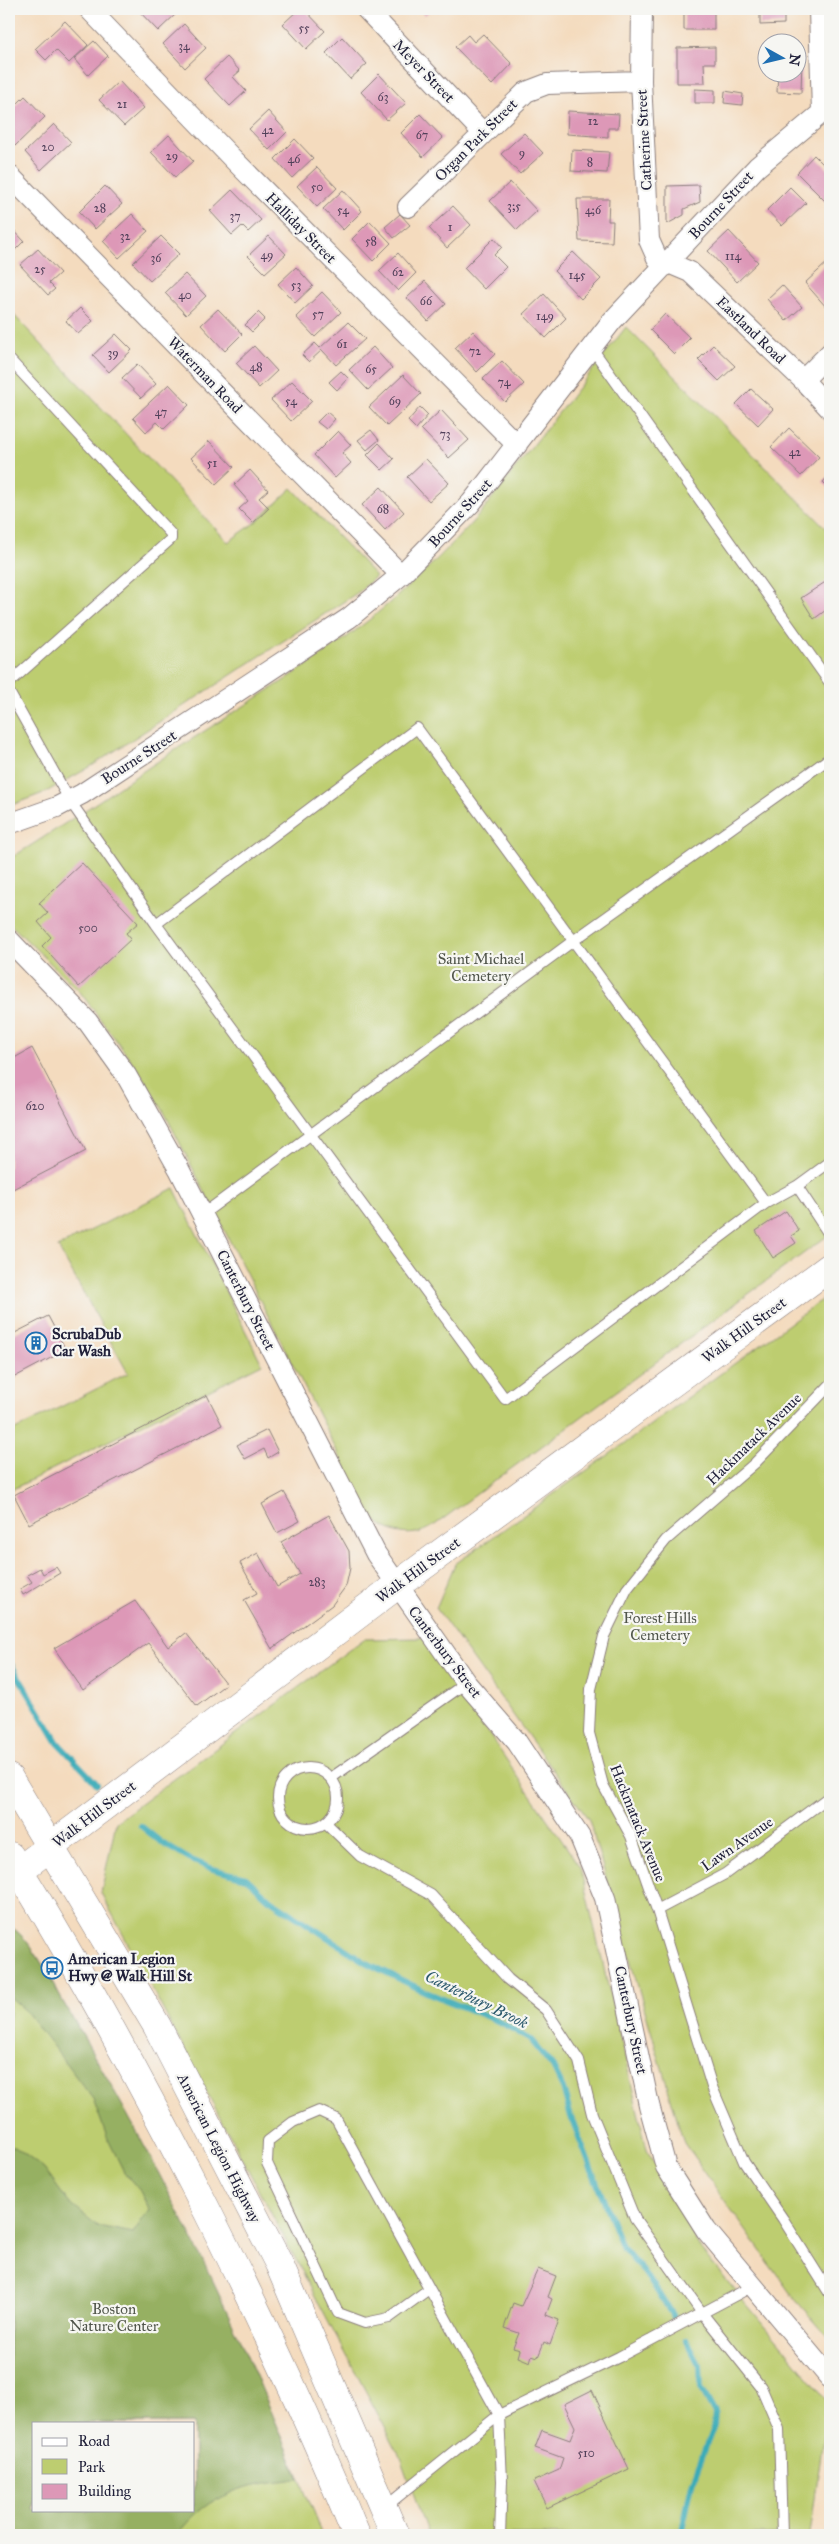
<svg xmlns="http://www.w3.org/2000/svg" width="839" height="2544" viewBox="0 0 839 2544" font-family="'IM FELL Great Primer',serif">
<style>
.green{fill:#bdcd70;stroke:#707856;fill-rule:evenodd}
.forest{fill:#96b062;stroke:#5c694e;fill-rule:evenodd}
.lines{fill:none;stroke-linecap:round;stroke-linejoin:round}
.stream{stroke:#3babb8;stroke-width:6}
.building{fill:#dd98b7}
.lane-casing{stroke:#8b7e7c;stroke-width:12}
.street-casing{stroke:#8b7e7c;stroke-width:22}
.secondary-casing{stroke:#8b7e7c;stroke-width:29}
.lane{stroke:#fff;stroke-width:10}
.street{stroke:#fff;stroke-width:20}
.secondary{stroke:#fff;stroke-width:28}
.labels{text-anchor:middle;stroke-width:4.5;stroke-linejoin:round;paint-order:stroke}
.number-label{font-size:12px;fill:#51405a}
.street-label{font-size:15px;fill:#22223b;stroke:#f6f6f2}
.park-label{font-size:15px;fill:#50554b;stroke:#f6f6f2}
.poi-label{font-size:15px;font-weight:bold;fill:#22223b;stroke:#f6f6f2;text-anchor:start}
.water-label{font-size:16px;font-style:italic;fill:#2c596d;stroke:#f6f6f2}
</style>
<rect width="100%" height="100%" fill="#f6f6f2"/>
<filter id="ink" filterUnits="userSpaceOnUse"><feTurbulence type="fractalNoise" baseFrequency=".02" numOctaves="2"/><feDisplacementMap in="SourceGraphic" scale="10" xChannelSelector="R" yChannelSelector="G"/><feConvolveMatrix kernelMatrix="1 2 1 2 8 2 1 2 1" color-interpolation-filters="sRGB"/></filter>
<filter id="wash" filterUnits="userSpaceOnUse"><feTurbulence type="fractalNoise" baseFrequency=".0096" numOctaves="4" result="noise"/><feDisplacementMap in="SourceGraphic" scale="20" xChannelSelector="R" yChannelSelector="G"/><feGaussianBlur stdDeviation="1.12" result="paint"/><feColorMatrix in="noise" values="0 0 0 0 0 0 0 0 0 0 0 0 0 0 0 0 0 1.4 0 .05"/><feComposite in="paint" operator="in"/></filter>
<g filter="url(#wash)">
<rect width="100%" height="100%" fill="#f4dbbe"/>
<path class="green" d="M9 310 228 542 256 522 292 488 376 576 360 591 90 767 46 792 9 806Z
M626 327 830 532V1234L432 1527C409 1541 381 1532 367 1510L163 1110 139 1071 80 992 9 923V859C70 822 127 781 186 743 247 703 312 666 369 620 408 588 444 554 478 516Z
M174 1188 262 1364 9 1491V1433L128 1373 58 1247Z
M830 1294V2339L793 2297 684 2143 589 1820 436 1608 455 1564 631 1439Z
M423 1638 580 1867 647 2150 701 2250 828 2401 810 2535H428L398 2452 101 1893 116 1822 364 1639Z
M9 1926C33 1938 54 1988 69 2012 167 2179 250 2355 323 2535H9ZM34 2423H194V2510H34Z"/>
<path class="forest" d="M9 1926C33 1938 54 1988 69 2012 157 2161 235 2317 299 2479 247 2484 210 2491 177 2535H9V2147H15L44 2169 69 2203 98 2226 133 2233 149 2210 140 2191 124 2172 107 2137 93 2099 26 2011 9 1996ZM34 2423H194V2510H34Z"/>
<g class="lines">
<path class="stream" d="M9 1661 58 1743 97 1784
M141 1826 162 1843 189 1859 213 1869 246 1878 269 1899 365 1962 426 1992 502 2023 531 2040 553 2067 563 2088 571 2117 622 2247 649 2278 674 2318
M681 2535 692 2484 714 2425 715 2413 701 2388 700 2366 687 2341"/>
</g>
<g id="blocks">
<path class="building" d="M137 9H175L178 12 158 31Z
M299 9H304L325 31 306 49 283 24Z
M419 9H432L425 15Z
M684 9H714V30H684Z
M760 9H784V24L760 25Z
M65 21 88 45 69 63 56 50 46 60 35 49Z
M184 24 206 48 185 68 163 44Z
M483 34 512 64 492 85 455 47 468 35 474 42Z
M342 37 367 64 350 79 326 53Z
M94 41 108 56 88 75 74 59Z
M715 47V63H704L705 83H677V48Z
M227 57 240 71 233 77 246 91 230 106 204 79Z
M796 58H802L801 93 777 92 778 72H796Z
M379 74 406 103 387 120 361 92Z
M119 81 144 108 124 126 99 100Z
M695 89 715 90V103H695Z
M725 91 743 94 742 105 724 103Z
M25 96 45 117 15 146 9 140V112Z
M268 111 287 132 269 150 249 129Z
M568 111 619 114 618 128H608V137L567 134Z
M420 114 443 138 423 157 401 133Z
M54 124 71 142 41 170 25 152Z
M524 133 543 153 520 174 501 154Z
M169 135 193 161 175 177 151 152Z
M295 139 313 158 292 178 275 159Z
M572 150 609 152 607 173 571 171Z
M814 155 830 171V206L797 173Z
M317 167 337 188 317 207 297 186Z
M510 182 537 211 517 230 490 201Z
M699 185 700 202 684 209V215L667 224V186Z
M105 186 122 204 95 229 79 212Z
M790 187 806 203 782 226 767 210Z
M232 190 261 220 248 232 242 226 232 235 210 211Z
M343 190 362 211 343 230 323 209Z
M577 199H609L608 221H613L612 242 579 241Z
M453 206 471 225 447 248 429 228Z
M132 214 148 231 119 258 103 241Z
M400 214 410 225 394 238 385 227Z
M370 221 391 243 373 261 352 239Z
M9 225 24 241 11 254 9 252Z
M729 231 758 262 737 282 708 251Z
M161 236 179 254 150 281 133 263Z
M269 236 286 254 265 273 248 256Z
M494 238 502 247 494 255 506 267 484 289 464 268Z
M38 249 60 273 49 283 55 289 48 295 20 265Z
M573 252 601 279 581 299 554 271Z
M398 253 416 273 398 291 379 271Z
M830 260V306L827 308 805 283Z
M296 267 313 286 295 303 278 284Z
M185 274 206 296 186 315 165 293Z
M425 281 446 304 428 321 407 298Z
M782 285 802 307 786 321 767 299Z
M322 292 341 312 315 337 296 317Z
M544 294 566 318 546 338 523 314Z
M80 308 93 321 78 334 66 321Z
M218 309 242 334 225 351 201 325Z
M258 312 265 319 252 332 245 325Z
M665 314 690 338 674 354 650 330Z
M348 322 365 339 336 365 322 350 309 362 302 355 315 343 320 348Z
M473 331 495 354 477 372 455 348Z
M116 334 132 350 109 372 93 355Z
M713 345 735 366 719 381 698 360Z
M254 346 277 371 259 388 236 363Z
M373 347 392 368 368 390 349 370Z
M502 361 524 384 505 402 483 379Z
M137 364 156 384 141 398 122 378Z
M341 371 348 378 337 390 329 382Z
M403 375 421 394 387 426 369 407Z
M292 381 312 401 291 421 271 400Z
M169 384 189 405 164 429 157 422 146 432 133 418Z
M751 389 773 409 758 425 736 404Z
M420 407 428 415 416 429 408 421Z
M441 410 469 440 449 458 421 429Z
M327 412 335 419 326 429 317 422Z
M789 428 819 457 801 476 771 447Z
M371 430 379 440 367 450 358 440Z
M338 431 351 445 342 453 351 463 335 478 314 455Z
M209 441 234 467 216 484 191 458Z
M379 443 394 459 382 470 367 455Z
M426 459 449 483 429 501 407 477Z
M250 470 268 490 259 498 269 508 253 523 239 509 248 501 234 485Z
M830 474V489L823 482Z
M381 487 404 512 385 530 362 505Z
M830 579V607L814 619 801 598Z
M82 863 138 923 126 933 131 939 79 987 42 946 51 937 38 922 48 913 39 903Z
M32 1048 86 1151 9 1191V1061Z
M786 1211 799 1231 791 1236 796 1243 773 1258 756 1231Z
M48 1316 66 1350 9 1380V1336Z
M207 1395 222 1425 29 1524 14 1495Z
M267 1430 278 1452 268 1458 264 1449 245 1459 237 1445Z
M284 1492 300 1521 277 1533 262 1504Z
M329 1515 349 1551 350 1568 346 1586 332 1605 272 1649 244 1600 257 1593 240 1563 258 1553 277 1587 300 1574 281 1542Z
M56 1567 60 1573 23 1595 20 1589 32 1582 27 1575 40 1568 43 1574Z
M135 1601 168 1647 186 1633 226 1684 197 1706 148 1643 83 1690 54 1648Z
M538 2269 556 2276 548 2297 552 2299 546 2315 559 2320 550 2345 544 2342 538 2357 532 2355 530 2362 518 2357 520 2350 513 2348 519 2333 504 2328 513 2303 521 2306Z
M592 2390 629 2469 547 2508 534 2481 559 2470 563 2458 535 2448 542 2430 570 2440 575 2427 564 2404Z"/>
</g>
</g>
<g filter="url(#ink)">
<use href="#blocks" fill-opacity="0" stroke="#8b7e7c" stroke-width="1"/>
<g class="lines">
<g class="lane-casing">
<path id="lane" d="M591 347 830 683
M9 359 171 534V539L9 683
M9 692 70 801 156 924 505 1399 766 1203 797 1186 830 1162
M156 924 417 728 766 1203
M797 1186 830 1236
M203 1214 573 941 830 758
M830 1385 755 1463 666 1540 627 1589 604 1636 591 1689 589 1733 603 1785 631 1836 657 1910 712 2087 744 2162 783 2219 830 2294
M278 1798a30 30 0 1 1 60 0a30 30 0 1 1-60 0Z
M331 1778 466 1683
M326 1823 360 1856 431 1895 508 1979 546 2010 579 2061 592 2114 635 2219 702 2313 761 2387 779 2429 782 2535
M657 1910 725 1874 830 1796
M429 2289 389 2318 365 2323 338 2313 267 2163 268 2141 293 2122 319 2111 336 2119 499 2415 502 2481 500 2535
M385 2507 499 2415 619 2357 753 2286"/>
</g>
<g class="street-casing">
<path id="street" d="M89 9 231 157 517 445
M366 9 483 133
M642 9 641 81 649 240 657 258 690 272 803 380 830 353
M819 9 822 113
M9 175 401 575
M408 207 526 92 547 84 641 81
M803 380 830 409
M9 824 57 807 82 794 349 618 401 575 471 503 612 321 757 167 830 106
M9 940 88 1022 126 1075 179 1169 376 1554 466 1683 517 1742 580 1837 605 1898 649 2105 666 2167 706 2230 830 2378"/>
</g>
<g class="secondary-casing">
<path id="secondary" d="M9 1778 157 2026 279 2264 395 2535
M10 1856C77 1963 137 2074 195 2187 253 2301 308 2416 356 2535
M9 1878 396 1586 830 1267"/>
</g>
<use href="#lane" class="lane"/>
<use href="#street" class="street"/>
<use href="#secondary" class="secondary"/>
</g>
</g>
<defs>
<g id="building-ring" transform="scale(1.125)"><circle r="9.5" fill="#f6f6f2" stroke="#1f6fb2" stroke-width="1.5"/><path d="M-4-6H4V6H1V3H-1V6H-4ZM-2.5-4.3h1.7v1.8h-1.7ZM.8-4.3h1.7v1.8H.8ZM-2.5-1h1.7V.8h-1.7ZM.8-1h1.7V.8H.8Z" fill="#1f6fb2"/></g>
<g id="bus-ring" transform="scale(1.125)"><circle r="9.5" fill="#f6f6f2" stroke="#1f6fb2" stroke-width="1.5"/><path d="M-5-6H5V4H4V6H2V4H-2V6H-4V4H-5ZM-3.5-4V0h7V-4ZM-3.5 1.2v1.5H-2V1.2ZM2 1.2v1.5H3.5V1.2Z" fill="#1f6fb2"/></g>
</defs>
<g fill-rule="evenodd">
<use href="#building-ring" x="36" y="1343"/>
<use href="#bus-ring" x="52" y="1968"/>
</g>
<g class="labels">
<g class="number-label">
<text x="304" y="32">55</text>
<text x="184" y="50">34</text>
<text x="383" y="101">63</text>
<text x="122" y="108">21</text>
<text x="593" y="125">12</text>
<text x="268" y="134">42</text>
<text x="422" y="139">67</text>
<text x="48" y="151">20</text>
<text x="522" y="157">9</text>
<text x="172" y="160">29</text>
<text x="294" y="163">46</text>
<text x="590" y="166">8</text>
<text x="317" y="191">50</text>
<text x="514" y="210">3;5</text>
<text x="100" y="212">28</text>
<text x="343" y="214">54</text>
<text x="593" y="214">4;6</text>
<text x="235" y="220">37</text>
<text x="450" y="231">1</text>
<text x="125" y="240">32</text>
<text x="371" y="245">58</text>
<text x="267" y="259">49</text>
<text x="733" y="260">114</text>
<text x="156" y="262">36</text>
<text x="40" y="273">25</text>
<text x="398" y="276">62</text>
<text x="577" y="279">145</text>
<text x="296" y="289">53</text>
<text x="185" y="299">40</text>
<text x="426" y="305">66</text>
<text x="318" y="318">57</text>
<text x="545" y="320">149</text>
<text x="342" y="348">61</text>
<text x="475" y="355">72</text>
<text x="113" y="357">39</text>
<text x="256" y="371">48</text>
<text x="371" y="373">65</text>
<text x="504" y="386">74</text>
<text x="291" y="405">54</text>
<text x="395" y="405">69</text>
<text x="161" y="416">47</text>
<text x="445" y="438">73</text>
<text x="795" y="456">42</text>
<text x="212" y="467">51</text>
<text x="383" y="513">68</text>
<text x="88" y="932">500</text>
<text x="35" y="1110">620</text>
<text x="317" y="1586">283</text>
<text x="586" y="2457">510</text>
</g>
<g class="street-label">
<text transform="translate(424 71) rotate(46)" y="5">Meyer Street</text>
<text transform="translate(476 140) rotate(-45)" y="5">Organ Park Street</text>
<text transform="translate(644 140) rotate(-93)" y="5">Catherine Street</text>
<text transform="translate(721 205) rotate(-47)" y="5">Bourne Street</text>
<text transform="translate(301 228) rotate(45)" y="5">Halliday Street</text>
<text transform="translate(751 330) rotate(44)" y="5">Eastland Road</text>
<text transform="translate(205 375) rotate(46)" y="5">Waterman Road</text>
<text transform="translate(460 513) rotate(-48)" y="5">Bourne Street</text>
<text transform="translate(139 757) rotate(-33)" y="5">Bourne Street</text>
<text transform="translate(246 1300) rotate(63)" y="5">Canterbury Street</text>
<text transform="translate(744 1330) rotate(-36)" y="5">Walk Hill Street</text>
<text transform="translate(754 1439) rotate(-44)" y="5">Hackmatack Avenue</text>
<text transform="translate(418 1570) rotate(-36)" y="5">Walk Hill Street</text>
<text transform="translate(445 1652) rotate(53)" y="5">Canterbury Street</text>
<text transform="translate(94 1814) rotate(-37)" y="5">Walk Hill Street</text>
<text transform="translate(638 1823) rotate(68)" y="5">Hackmatack Avenue</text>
<text transform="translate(737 1844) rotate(-35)" y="5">Lawn Avenue</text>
<text transform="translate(631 2020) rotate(78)" y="5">Canterbury Street</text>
<text transform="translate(219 2148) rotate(63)" y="5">American Legion Highway</text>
</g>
<g class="park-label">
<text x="481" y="964">Saint Michael<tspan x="481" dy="17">Cemetery</tspan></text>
<text x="660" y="1623">Forest Hills<tspan x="660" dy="17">Cemetery</tspan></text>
<text x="114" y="2314">Boston<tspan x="114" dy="17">Nature Center</tspan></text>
</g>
<g class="poi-label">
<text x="52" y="1339">ScrubaDub<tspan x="52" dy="17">Car Wash</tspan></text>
<text x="68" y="1964">American Legion<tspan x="68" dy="17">Hwy @ Walk Hill St</tspan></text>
</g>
<g class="water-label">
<text transform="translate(477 1999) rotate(26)" y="6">Canterbury Brook</text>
</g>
</g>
<rect width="839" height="2544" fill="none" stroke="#f6f6f2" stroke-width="30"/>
<rect x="32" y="2422" width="162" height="90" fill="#f6f6f2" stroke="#a1a1a9"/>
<rect x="42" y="2438" width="25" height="8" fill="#ffffff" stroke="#a1a1a9"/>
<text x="78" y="2446" font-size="15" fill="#22223b">Road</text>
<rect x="42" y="2459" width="25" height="15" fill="#bdcd70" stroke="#a1a1a9"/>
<text x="78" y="2472" font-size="15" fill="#22223b">Park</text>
<rect x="42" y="2484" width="25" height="15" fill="#dd98b7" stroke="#a1a1a9"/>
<text x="78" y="2496" font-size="15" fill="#22223b">Building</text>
<g transform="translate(782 58) rotate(98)"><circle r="24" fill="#f6f6f2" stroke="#a1a1a9"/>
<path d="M0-4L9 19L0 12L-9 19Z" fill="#1f6fb2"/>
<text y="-8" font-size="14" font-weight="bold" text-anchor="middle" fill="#22223b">N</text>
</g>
</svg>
